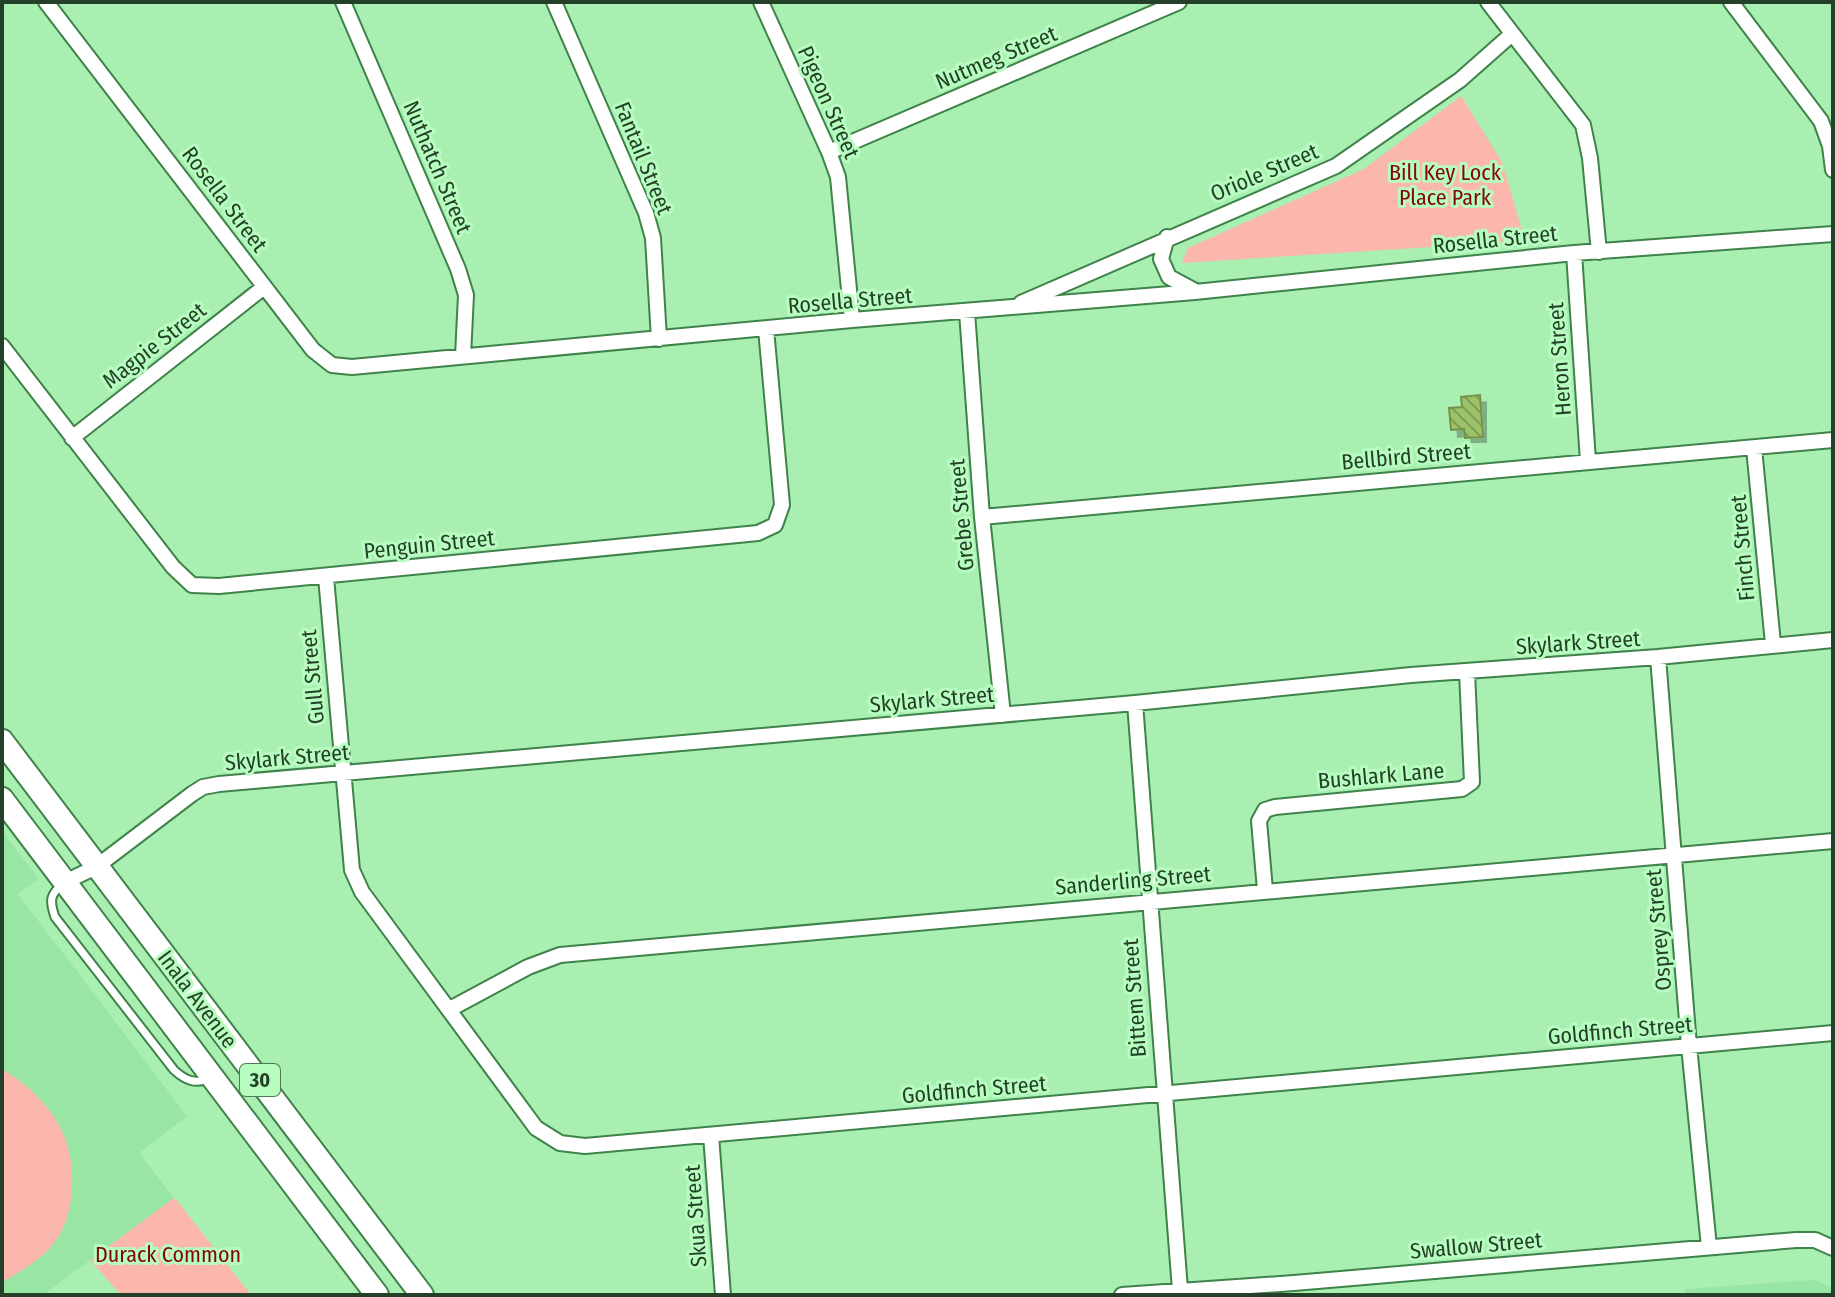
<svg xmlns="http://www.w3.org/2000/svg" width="1835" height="1297" viewBox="0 0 1835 1297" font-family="'Fira Sans Condensed',sans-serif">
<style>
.built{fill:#99e5a3}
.green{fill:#fbb7ad}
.building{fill:url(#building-back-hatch);stroke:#739347;stroke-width:2;filter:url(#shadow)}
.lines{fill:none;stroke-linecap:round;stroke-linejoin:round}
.lane-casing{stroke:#3f824a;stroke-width:11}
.street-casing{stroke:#3f824a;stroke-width:18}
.primary-casing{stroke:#3f824a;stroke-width:26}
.lane{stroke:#fff;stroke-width:7}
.street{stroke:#fff;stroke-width:14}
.primary{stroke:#fff;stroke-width:22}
.labels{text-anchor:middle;stroke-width:6;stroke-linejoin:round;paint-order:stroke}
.shield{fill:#b6fdbf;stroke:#507955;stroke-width:2}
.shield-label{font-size:20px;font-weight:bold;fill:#244028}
.street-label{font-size:22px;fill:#244028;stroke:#b6fdbf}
.park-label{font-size:22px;fill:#830609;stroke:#b6fdbf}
</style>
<defs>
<pattern id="building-back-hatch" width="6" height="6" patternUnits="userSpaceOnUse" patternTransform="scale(2)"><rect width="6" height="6" fill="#9dc269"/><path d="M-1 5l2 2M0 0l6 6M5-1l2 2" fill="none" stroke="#809f56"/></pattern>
<filter id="shadow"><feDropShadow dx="7" dy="7" stdDeviation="0" flood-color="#0004"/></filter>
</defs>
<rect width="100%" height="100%" fill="#a9efb2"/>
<path class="built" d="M2 831 39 879 18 894 187 1116 139 1153 174 1198 43 1295H2Z
M1814 1280 1833 1288V1295H1685V1289Z"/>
<path class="green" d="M1461 96 1502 162 1525 241 1182 263 1188 248 1364 169Z
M2 1069C45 1096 74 1131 72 1183 72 1200 68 1221 59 1236 46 1257 22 1271 2 1282Z
M174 1198 178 1202 251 1295H121L90 1260Z"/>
<path class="building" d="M1480 395 1483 437 1465 438 1464 429 1451 430 1449 408 1462 407 1461 397Z"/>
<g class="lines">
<g class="lane-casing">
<path id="lane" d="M64 883C50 894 49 900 55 917L174 1070C186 1081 195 1084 210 1079"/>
</g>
<g class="street-casing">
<path id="street" d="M46 2 313 350 332 365 352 367 852 320 1195 292 1574 253 1833 234
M343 2 458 269 466 295 463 356
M554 2 646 213 653 238 659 339
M761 2 829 152 838 177 852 320
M1488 2 1583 125 1590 158 1599 252
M1731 2 1821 121 1830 146 1833 170
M829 152 1179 2
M1167 237 1161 259 1169 277 1195 291
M1574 253 1588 461
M1021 303 1336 166 1460 80 1512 34
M967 312 982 517 1003 715
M2 346 173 567 192 585 219 586 758 533 775 525 782 505 766 329
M72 438 264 287
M1754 448 1773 644
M982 517 1833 440
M326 577 352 870 362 892 536 1128 560 1143 585 1146 1833 1033
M1658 657 1689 1046 1709 1247
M1135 703 1180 1290
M65 882 96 867 192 794 203 787 219 784 1135 703 1411 675 1658 657 1833 640
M1265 890 1259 821 1265 810 1275 807 1462 789 1472 782 1467 672
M450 1009 528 967 560 955 1833 841
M711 1135 723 1295
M1122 1295 1294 1283 1796 1240H1815L1833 1248"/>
</g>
<g class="primary-casing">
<path id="primary" d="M2 741 422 1295
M2 799 377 1295"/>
</g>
<use href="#lane" class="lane"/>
<use href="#street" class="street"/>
<use href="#primary" class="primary"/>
</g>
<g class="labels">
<rect class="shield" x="240" y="1064" width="40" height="32" rx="6"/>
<g class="shield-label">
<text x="260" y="1087">30</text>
</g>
<g class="street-label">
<text transform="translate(996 57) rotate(-23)" y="8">Nutmeg Street</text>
<text transform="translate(829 102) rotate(66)" y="8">Pigeon Street</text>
<text transform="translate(644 158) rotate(68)" y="8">Fantail Street</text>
<text transform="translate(438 167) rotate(67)" y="8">Nuthatch Street</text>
<text transform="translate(1264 172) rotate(-23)" y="8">Oriole Street</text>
<text transform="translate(225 199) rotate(53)" y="8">Rosella Street</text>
<text transform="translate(1495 239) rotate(-6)" y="8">Rosella Street</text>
<text transform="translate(850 300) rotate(-5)" y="8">Rosella Street</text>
<text transform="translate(154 345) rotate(-38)" y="8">Magpie Street</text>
<text transform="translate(1559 359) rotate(-94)" y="8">Heron Street</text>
<text transform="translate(1406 456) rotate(-5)" y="8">Bellbird Street</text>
<text transform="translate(961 515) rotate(-95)" y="8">Grebe Street</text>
<text transform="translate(429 544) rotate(-6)" y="8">Penguin Street</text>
<text transform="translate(1742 548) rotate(-95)" y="8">Finch Street</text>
<text transform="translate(1578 642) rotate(-4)" y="8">Skylark Street</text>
<text transform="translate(312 677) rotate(-95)" y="8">Gull Street</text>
<text transform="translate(932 699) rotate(-5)" y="8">Skylark Street</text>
<text transform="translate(287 757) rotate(-5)" y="8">Skylark Street</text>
<text transform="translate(1381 775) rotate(-5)" y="8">Bushlark Lane</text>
<text transform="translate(1133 880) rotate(-5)" y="8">Sanderling Street</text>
<text transform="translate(1658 930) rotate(-95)" y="8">Osprey Street</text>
<text transform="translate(1134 998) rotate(-94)" y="8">Bittem Street</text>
<text transform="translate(198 999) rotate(53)" y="8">Inala Avenue</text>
<text transform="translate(1620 1030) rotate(-5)" y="8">Goldfinch Street</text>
<text transform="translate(974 1089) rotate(-5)" y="8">Goldfinch Street</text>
<text transform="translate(695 1216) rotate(-94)" y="8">Skua Street</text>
<text transform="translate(1476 1245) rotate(-5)" y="8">Swallow Street</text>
</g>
<g class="park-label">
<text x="1445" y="180">Bill Key Lock<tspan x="1445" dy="25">Place Park</tspan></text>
<text x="168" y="1262">Durack Common</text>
</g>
</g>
<rect width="1835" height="1297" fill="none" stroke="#244028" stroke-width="8"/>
</svg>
